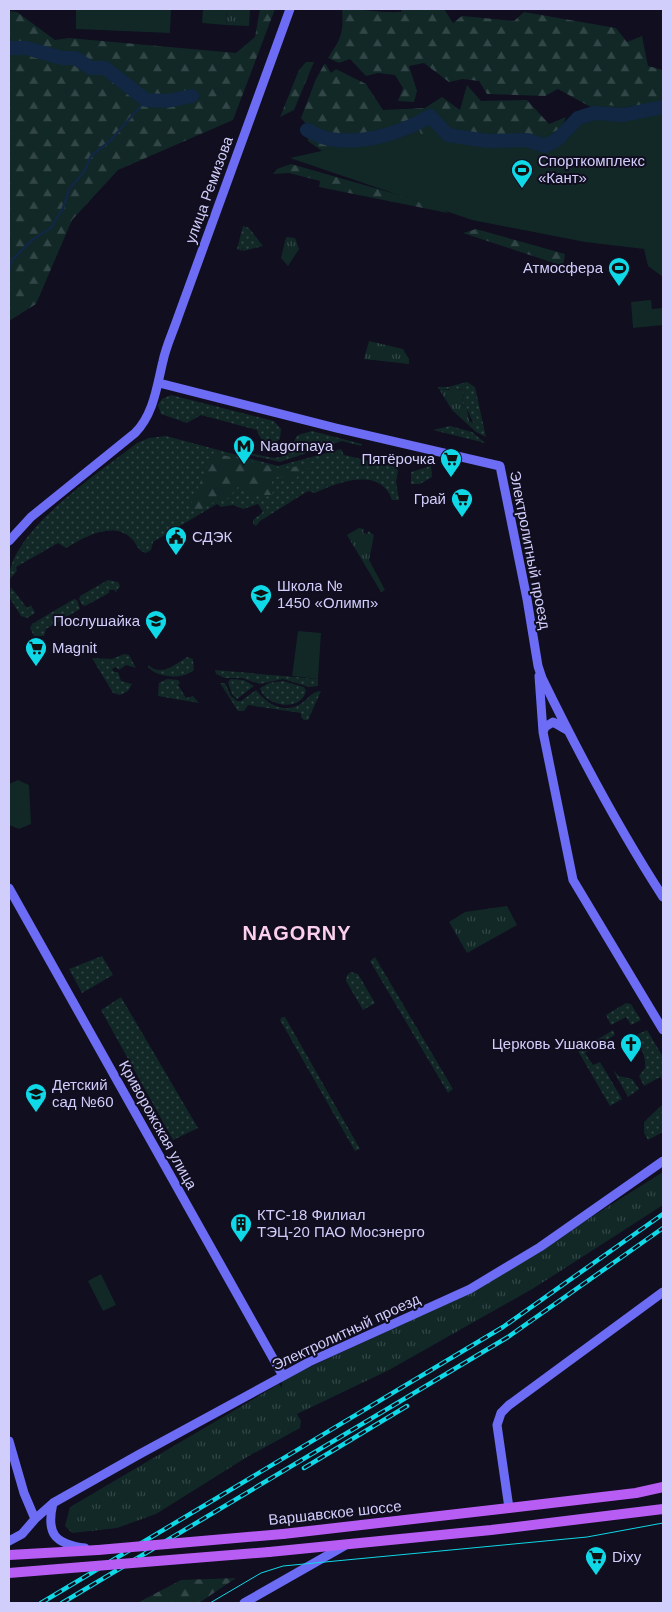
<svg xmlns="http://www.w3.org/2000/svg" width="672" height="1612" viewBox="0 0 672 1612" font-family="Arial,sans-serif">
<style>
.grass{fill:url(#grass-dots)}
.forest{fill:url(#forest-firs)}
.park{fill:url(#park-tufts)}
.pitch{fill:#112827}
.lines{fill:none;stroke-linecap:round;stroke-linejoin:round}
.stream{stroke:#112744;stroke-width:2.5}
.river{stroke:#112744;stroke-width:14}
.secondary{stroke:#6c6cf5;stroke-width:9}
.primary{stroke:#b75df4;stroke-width:10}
.tram{stroke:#0fd8e7;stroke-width:1}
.rail-casing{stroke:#0fd8e7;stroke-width:4.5}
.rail{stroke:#100e1f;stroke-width:2.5;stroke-dasharray:8;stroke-linecap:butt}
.primary-bridge{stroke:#b75df4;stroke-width:10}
.labels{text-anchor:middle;stroke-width:4;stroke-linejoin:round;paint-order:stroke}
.poi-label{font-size:15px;fill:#d2cefc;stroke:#100e1f;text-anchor:start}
.street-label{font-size:15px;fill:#d2cefc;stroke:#100e1f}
.district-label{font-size:20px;font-weight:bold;letter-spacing:1px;fill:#fcd0ed;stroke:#100e1f}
</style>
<defs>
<pattern id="grass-dots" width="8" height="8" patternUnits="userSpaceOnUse" patternTransform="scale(1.25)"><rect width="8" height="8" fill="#112827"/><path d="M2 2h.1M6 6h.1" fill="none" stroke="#334647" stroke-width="1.8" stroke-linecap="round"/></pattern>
<pattern id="forest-firs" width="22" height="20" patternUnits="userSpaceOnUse" patternTransform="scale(1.25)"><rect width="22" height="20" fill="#112827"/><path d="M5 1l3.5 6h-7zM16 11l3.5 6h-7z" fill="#334647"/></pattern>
<pattern id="park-tufts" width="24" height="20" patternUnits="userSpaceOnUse" patternTransform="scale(1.25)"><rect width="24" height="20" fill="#112827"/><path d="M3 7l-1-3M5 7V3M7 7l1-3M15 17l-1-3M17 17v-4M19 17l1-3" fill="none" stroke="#334647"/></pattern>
</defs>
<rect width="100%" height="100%" fill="#100e1f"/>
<path class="grass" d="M243 226 249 228 263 246 243 251V246L242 251 237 249Z
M467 382 475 387 486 437 476 432C476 427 469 415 467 408L462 405 464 400 463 390C457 387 447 390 439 389L438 387H448Z
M171 395 274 421 281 429 280 439C270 449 260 442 257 430L201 415 187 423 161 414 158 405 162 399Z
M450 426 472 432 485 443 433 430Z
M312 431 362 444 361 446 342 441 280 462 245 454C260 451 279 467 290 449 294 444 294 439 298 435Z
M166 436 278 466 341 449 344 455 396 467 398 471 396 481 399 500H392C381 466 337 482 315 493L308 491 260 521 256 526 253 524V520L263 512 258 504 243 509 233 505 221 507 217 504 153 542 151 550 146 553C137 551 138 545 132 539 114 520 84 537 66 548L58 543 16 567 17 571 9 580C9 531 100 472 137 443L149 438Z
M431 466 432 477 420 484H411V472Z
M108 580 118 582 120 586 115 593V590H109V593L85 606 82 605 79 599 80 596Z
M11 587 27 608 31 605 35 613 27 618 21 616 9 597Z
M74 599 77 600 80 609 46 629 44 636H34L30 628 32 624Z
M124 654 129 655 136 668 126 665 119 670 116 667 112 669 114 672H118L121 681 132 684 128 691 120 695 113 693 92 658 112 659Z
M187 657 193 659 194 670C183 680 157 678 148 667V665C162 677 174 665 187 657Z
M215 670 318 679V686L309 687 283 679 260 684 242 678H225L216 674Z
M167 679 178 680 180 683 178 685 186 698 193 696 199 703 158 696 159 683Z
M230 679 244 680 254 686 237 699 232 694 228 683Z
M283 681 304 687 306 691C301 713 264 706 260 688L269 683Z
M220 683H225L231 696 237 701H241L256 690C267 704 284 715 302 703 309 698 311 692 321 691L308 720H304L301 717V713L248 705 244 711H238Z
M102 956 113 975 82 993 69 969Z
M375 957 453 1089 448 1093 370 961Z
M351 972 358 974 375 1003 363 1010 346 981 347 975Z
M121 997 198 1128 173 1140 101 1010Z
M626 1003 631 1004 641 1020 631 1025 626 1017 611 1025 606 1015Z
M282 1017H285L360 1149 355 1151 280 1020Z
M613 1030 615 1035 585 1053 593 1065 600 1062 622 1099 610 1106 578 1051Z
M647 1030 663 1057V1082L660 1077 644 1086 639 1076 645 1068C646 1055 641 1044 630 1038Z
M613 1070 619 1076 632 1079 639 1089 628 1097Z
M663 1104V1132L648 1140 644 1133V1122Z"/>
<path class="forest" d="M260 9H275L233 120 118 170 72 220 36 304 9 321V11L17 12 55 40 69 38 236 53 255 37Z
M342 9C363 9 380 13 401 12L402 9H444L453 23 462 16 514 21 524 12 616 28 627 42 642 36 648 66 663 70V102L598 111 558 89 545 96 487 94 479 81 463 79 449 82 424 63 409 66 417 91 414 102 398 101 403 88 395 75 378 73 366 76 350 59 339 63 328 58C341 38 344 33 342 9Z
M306 62H314L294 110 280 117 299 70Z
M325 63 331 73 336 69 366 84 383 110 425 108 442 97 460 110 467 85 481 101 527 100 549 124 566 117 556 141 529 147 322 151 308 141 307 125 301 118 316 79Z
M291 164 441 207 448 213 319 187 320 181 289 173 273 174 277 169Z
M476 229 565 254 563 266 463 233Z
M213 453 283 469 319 462V465C308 469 297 468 296 482H288L280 476 271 480 274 488 272 495H255L238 487 228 498 219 499 197 512 191 509V504Z
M236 1578 199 1603H137L181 1580Z"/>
<path class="park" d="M227 9H250L249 26 226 25Z
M286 237 295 238 299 249 288 266 281 258Z
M369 341 403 349 409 359V364L364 359Z
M451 388 463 390 464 400 462 405 467 408 469 421 475 424 476 432 452 410 439 389 449 390Z
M359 528 364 529 363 533 367 534 368 531 374 535 369 560 385 590 381 592 347 535Z
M507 906 517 925 467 953 449 922 465 912Z
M663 1172V1205L534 1288 389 1370 297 1414 301 1421 300 1428 247 1457 156 1514 117 1528 72 1533 65 1526 70 1507 279 1384 282 1388V1380L472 1292Z"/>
<path class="pitch" d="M76 9H171L170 33 76 29Z
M203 9H227L226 25 202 23Z
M608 105 663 113V277L648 266 644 249 585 242 472 220 290 158 419 129 421 135 529 144Z
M651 300 652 309 663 308V325L633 328 631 302Z
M298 631 321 633 318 679 292 676Z
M18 780 29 785 31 824 19 829 9 825V784Z
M101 1274 116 1305 103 1311 88 1281Z"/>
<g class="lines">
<path class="stream" d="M9 270 12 260 32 240 51 228 63 208 69 189 84 172 91 156 111 140 146 100"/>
<path class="river" d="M9 48H26L62 58H75L91 68H105L146 100 167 101 192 96
M307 130C314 133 322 138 329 139 362 145 402 133 430 116L448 135 487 141 527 140 545 146 558 139 578 118 594 113 623 115 663 107"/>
<path class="secondary" d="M159 383 336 428 500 466 527 599 538 666 542 678C579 754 617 826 663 897
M9 541 31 517 135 433C154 414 157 385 163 361 166 346 173 332 178 317L290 9
M539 676 543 732 573 880 663 1030
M543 732 545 727 553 722 567 730
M9 888 283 1376
M9 1441 24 1493 35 1519
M53 1503C46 1533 54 1544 85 1548
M509 1508 497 1425 501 1413 509 1405 663 1292
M9 1541 22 1534 35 1519 53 1503 138 1455 309 1362 470 1289 540 1247 663 1161
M244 1603 344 1546"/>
<path class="primary" d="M283 1534 509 1508 636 1493 663 1487
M269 1552 491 1530 663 1509
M9 1555 98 1550
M9 1573 83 1567"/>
<path class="tram" d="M210 1603 261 1573 283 1566 587 1537 663 1523"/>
<g class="rail-casing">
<path id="rail" d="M304 1468 407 1406
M41 1603 503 1327 663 1214
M62 1603 508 1337 663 1228"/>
</g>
<use href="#rail" class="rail"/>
<path class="primary-bridge" d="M98 1550 283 1534
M83 1567 269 1552"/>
</g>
<defs>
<g id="stadium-pin" transform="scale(1.125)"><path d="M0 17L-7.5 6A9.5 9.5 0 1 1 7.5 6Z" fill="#0fd8e7" stroke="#100e1f"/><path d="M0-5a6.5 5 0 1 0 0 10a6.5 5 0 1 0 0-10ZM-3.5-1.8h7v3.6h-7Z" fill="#111"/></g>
<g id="metro-pin" transform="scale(1.125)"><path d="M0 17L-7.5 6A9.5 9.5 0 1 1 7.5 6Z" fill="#0fd8e7" stroke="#100e1f"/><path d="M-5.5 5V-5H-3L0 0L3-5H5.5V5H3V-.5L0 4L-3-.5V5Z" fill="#111"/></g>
<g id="supermarket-pin" transform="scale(1.125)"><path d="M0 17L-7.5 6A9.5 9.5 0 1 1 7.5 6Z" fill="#0fd8e7" stroke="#100e1f"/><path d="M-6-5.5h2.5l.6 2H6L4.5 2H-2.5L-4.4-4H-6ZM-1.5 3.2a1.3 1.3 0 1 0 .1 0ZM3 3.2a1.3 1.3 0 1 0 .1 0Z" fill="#111"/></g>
<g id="civic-pin" transform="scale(1.125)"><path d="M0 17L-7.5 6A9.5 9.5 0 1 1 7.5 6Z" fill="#0fd8e7" stroke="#100e1f"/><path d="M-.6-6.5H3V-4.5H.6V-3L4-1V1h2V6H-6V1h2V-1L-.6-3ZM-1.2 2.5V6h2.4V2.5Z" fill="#111"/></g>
<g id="school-pin" transform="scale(1.125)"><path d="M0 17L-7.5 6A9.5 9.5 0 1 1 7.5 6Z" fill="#0fd8e7" stroke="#100e1f"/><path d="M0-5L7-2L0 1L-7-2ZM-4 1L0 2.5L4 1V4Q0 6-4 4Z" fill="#111"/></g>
<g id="church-pin" transform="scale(1.125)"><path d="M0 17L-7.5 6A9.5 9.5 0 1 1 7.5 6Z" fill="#0fd8e7" stroke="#100e1f"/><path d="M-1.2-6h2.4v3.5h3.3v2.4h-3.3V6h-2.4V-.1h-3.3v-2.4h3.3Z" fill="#111"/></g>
<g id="building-pin" transform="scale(1.125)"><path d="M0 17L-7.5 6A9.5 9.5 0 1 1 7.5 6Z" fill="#0fd8e7" stroke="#100e1f"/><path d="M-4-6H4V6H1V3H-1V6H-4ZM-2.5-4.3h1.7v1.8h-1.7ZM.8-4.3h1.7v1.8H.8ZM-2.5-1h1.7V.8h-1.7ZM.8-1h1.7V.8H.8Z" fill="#111"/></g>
</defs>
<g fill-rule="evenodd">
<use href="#stadium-pin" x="522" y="170"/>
<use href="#stadium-pin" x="619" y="268"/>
<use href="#metro-pin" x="244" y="446"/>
<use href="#supermarket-pin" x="451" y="459"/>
<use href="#supermarket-pin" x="462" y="499"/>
<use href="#civic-pin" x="176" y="537"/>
<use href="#school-pin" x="261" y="595"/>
<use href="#school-pin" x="156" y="621"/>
<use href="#supermarket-pin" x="36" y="648"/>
<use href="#church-pin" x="631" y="1044"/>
<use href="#school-pin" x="36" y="1094"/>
<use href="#building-pin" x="241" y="1224"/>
<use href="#supermarket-pin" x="596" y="1557"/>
</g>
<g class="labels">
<g class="poi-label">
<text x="538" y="166">Спорткомплекс<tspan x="538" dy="17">«Кант»</tspan></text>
<text x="603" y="273" text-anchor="end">Атмосфера</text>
<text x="260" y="451">Nagornaya</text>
<text x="435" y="464" text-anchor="end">Пятёрочка</text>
<text x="446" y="504" text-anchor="end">Грай</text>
<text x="192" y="542">СДЭК</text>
<text x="277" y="591">Школа №<tspan x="277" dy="17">1450 «Олимп»</tspan></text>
<text x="140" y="626" text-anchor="end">Послушайка</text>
<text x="52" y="653">Magnit</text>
<text x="615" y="1049" text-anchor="end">Церковь Ушакова</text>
<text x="52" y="1090">Детский<tspan x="52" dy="17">сад №60</tspan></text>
<text x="257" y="1220">КТС-18 Филиал<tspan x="257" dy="17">ТЭЦ-20 ПАО Мосэнерго</tspan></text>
<text x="612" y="1562">Dixy</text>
</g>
<g class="street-label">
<text transform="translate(209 190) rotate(-70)" y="5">улица Ремизова</text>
<text transform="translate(530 550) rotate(79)" y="5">Электролитный проезд</text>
<text transform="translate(158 1125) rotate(61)" y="5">Криворожская улица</text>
<text transform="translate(346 1332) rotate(-25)" y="5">Электролитный проезд</text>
<text transform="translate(335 1513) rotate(-6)" y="5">Варшавское шоссе</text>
</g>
<g class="district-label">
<text x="297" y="940">NAGORNY</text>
</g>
</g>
<rect width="672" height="1612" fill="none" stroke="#d2cefc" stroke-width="20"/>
</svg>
